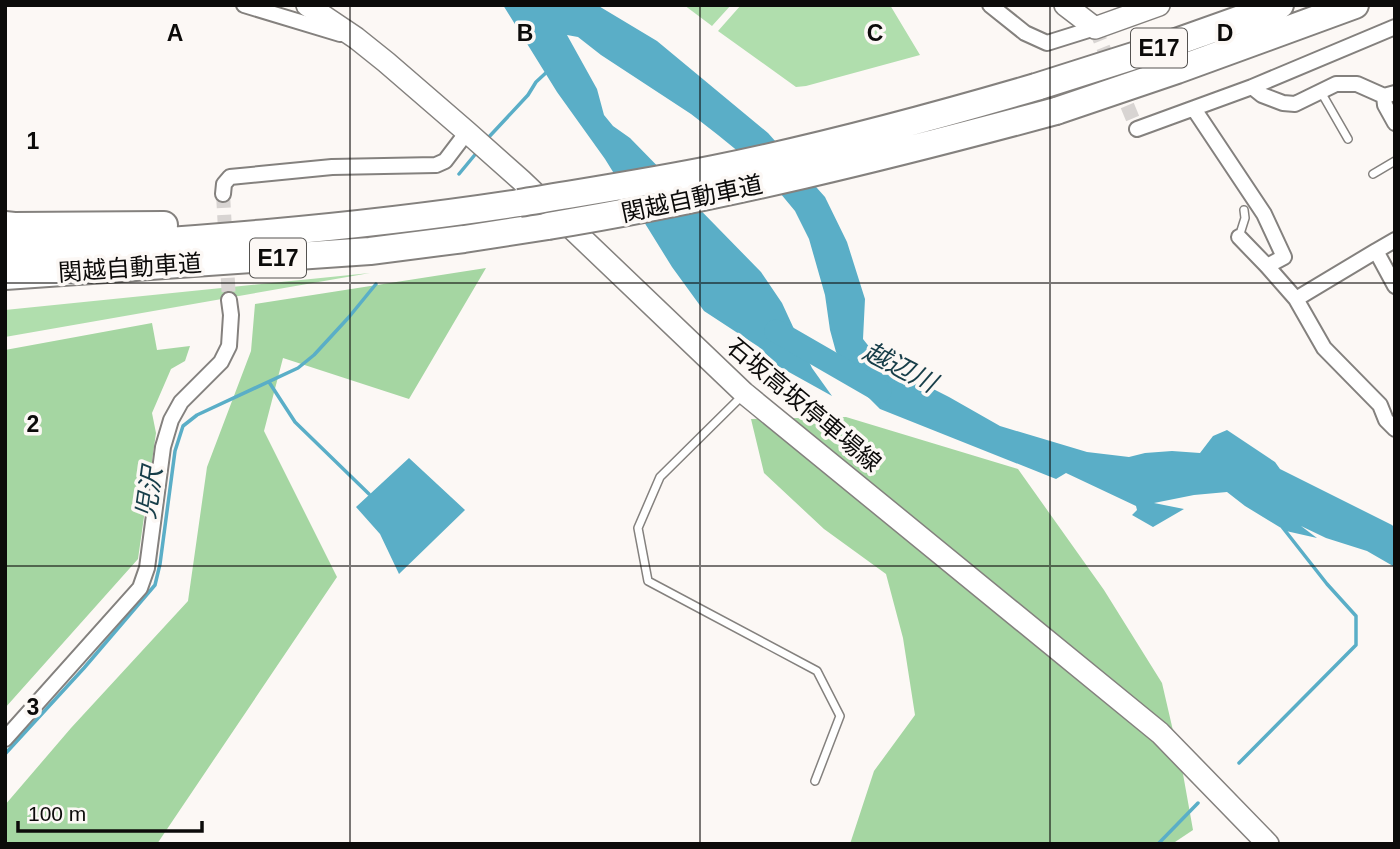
<svg xmlns="http://www.w3.org/2000/svg" width="1400" height="849" viewBox="0 0 1400 849" font-family="Arial,'Noto Sans JP',sans-serif">
<style>
.green{fill:#b0dead}
.forest{fill:#a5d6a2}
.water{fill:#5aaec7}
.lines{fill:none;stroke-linecap:round;stroke-linejoin:round}
.stream{stroke:#5aaec7;stroke-width:3.5}
.river{stroke:#5aaec7;stroke-width:23}
.street-tunnel{stroke:#d8d4d2;stroke-width:14;stroke-dasharray:14 7;stroke-linecap:butt}
.lane-casing{stroke:#84817e;stroke-width:10}
.street-casing{stroke:#84817e;stroke-width:18}
.secondary-casing{stroke:#84817e;stroke-width:24}
.highway-casing{stroke:#84817e;stroke-width:30}
.lane{stroke:#fff;stroke-width:7}
.street{stroke:#fff;stroke-width:14}
.secondary{stroke:#fff;stroke-width:21}
.highway{stroke:#fff;stroke-width:26}
.highway-bridge-casing{stroke:#84817e;stroke-width:30;stroke-linecap:butt}
.highway-bridge{stroke:#fff;stroke-width:26}
.grid{fill:none;stroke:#0c0b0a;stroke-width:2;stroke-opacity:0.55}
.labels{text-anchor:middle;stroke-width:7;stroke-linejoin:round;paint-order:stroke}
.shield{fill:#fcf8f5;stroke:#545250;stroke-width:2}
.shield-label{font-size:23px;font-weight:bold;fill:#0c0b0a}
.street-label{font-size:24px;fill:#0c0b0a;stroke:#fcf8f5}
.water-label{font-size:26px;font-style:italic;fill:#173e49;stroke:#fcf8f5}
.grid-label{font-size:23px;text-anchor:middle;font-weight:bold;fill:#0c0b0a;stroke:#fcf8f5;stroke-width:7;stroke-linejoin:round;paint-order:stroke}
</style>
<rect width="100%" height="100%" fill="#fcf8f5"/>
<path class="green" d="M684 5H731L712 26Z
M741 5H890L920 55 806 86 796 87 718 31Z
M370 273 5 337V310Z"/>
<path class="forest" d="M486 268 409 399 283 358 264 431 337 577 157 844H5V805L71 728 188 601 207 467 251 351 255 304Z
M152 323 157 350 190 346 185 361 171 369 152 413 156 433 138 559 5 708V350Z
M846 417 1018 469 1104 590 1162 683 1183 774 1193 830 1172 844H850L874 771 915 715 903 638 886 574 824 529 764 473 751 419Z"/>
<path class="water" d="M503 5H597L657 41 768 133 825 197 847 242 865 299 863 339 882 363 949 397 1000 426 1087 452 1129 457 1145 453 1172 451 1200 453 1213 436 1227 430 1275 462 1280 469 1392 525 1395 528V568L1393 566 1367 551 1326 538 1301 526 1317 538 1286 531 1245 506 1227 492 1194 495 1154 503 1184 509 1153 527 1132 515 1137 510 1136 506 1066 473 1056 479 880 409 865 394 836 352 830 330 825 295 809 239 795 211 761 170 718 135 691 114 601 55 578 37 567 35 597 89 604 115 613 126 630 138 761 272 782 303 812 368 832 396 778 366 759 347 704 311 672 267 605 159 557 92Z
M409 458 465 510 399 574 380 534 356 507Z"/>
<g class="lines">
<path class="stream" d="M487 139 528 95 536 82 549 70
M459 174 478 151
M269 382 295 422 369 494
M5 754 84 668 155 585 160 564 175 451 183 426 197 415 298 368 314 355 349 317 376 284
M1239 763 1356 645V616L1327 584 1283 528
M1158 844 1198 803"/>
<path class="river" d="M776 331 880 391"/>
<path class="street-tunnel" d="M1095 28 1137 129
M223 194 229 300"/>
<g class="lane-casing">
<path id="lane" d="M1321 92 1348 139
M1373 174 1395 161
M1239 237 1245 218 1244 210
M743 395 660 477 638 528 648 581 817 671 840 716 815 781"/>
</g>
<g class="street-casing">
<path id="street" d="M244 5 340 34
M990 5 1025 33 1047 43 1095 28
M1252 87 1395 27
M1384 96 1385 105 1395 123
M1194 109 1264 214 1284 257 1267 266 1296 299 1376 251
M1137 129 1252 87 1262 95 1283 103 1295 104 1336 84H1357L1384 96 1395 93
M223 194 224 184 230 177 332 167 436 165 445 161 467 132
M1239 237 1267 266
M1395 240 1376 251 1395 286
M1296 299 1324 348 1380 405 1386 420 1395 429
M5 739 140 588 147 568 163 447 171 420 181 402 221 362 229 346 231 315 229 300"/>
</g>
<g class="secondary-casing">
<path id="secondary" d="M307 5 356 38 386 62 467 132 521 180 744 393 1160 733 1268 844
M1065 5 1095 28 1159 5"/>
</g>
<g class="highway-casing">
<path id="highway" d="M1036 87 1165 46 1280 5
M1056 111 1177 70 1355 5
M5 225 14 226 164 225
M5 251C177 242 349 229 519 203
M5 276 370 251 464 239 548 226"/>
</g>
<use href="#lane" class="lane"/>
<use href="#street" class="street"/>
<use href="#secondary" class="secondary"/>
<use href="#highway" class="highway"/>
<g class="highway-bridge-casing">
<path id="highway-bridge" d="M519 203C584 192 650 182 714 169 823 147 930 118 1036 87
M548 226C720 198 889 156 1056 111"/>
</g>
<use href="#highway-bridge" class="highway-bridge"/>
</g>
<path class="grid" d="M350 5V844M700 5V844M1050 5V844M5 283H1395M5 566H1395"/>
<g class="labels">
<g class="shield">
<rect x="1131" y="28.5" width="56" height="39" rx="5"/>
<rect x="250" y="238.5" width="56" height="39" rx="5"/>
</g>
<g class="shield-label">
<text x="1159" y="56">E17</text>
<text x="278" y="266">E17</text>
</g>
<g class="street-label">
<text transform="translate(692 199) rotate(-12)" y="8">関越自動車道</text>
<text transform="translate(130 268) rotate(-4)" y="8">関越自動車道</text>
<text transform="translate(804 405) rotate(40)" y="8">石坂高坂停車場線</text>
</g>
<g class="water-label">
<text transform="translate(900 367) rotate(27)" y="9">越辺川</text>
<text transform="translate(149 493) rotate(-82)" y="9">児沢</text>
</g>
</g>
<g class="grid-label">
<text x="175" y="41">A</text>
<text x="525" y="41">B</text>
<text x="875" y="41">C</text>
<text x="1225" y="41">D</text>
<text x="33" y="149">1</text>
<text x="33" y="432">2</text>
<text x="33" y="715">3</text>
</g>
<rect width="1400" height="849" fill="none" stroke="#0c0b0a" stroke-width="14"/>
<path d="M18 821v10h184v-10" fill="none" stroke="#0c0b0a" stroke-width="3.5"/>
<text x="28" y="821" font-size="21" fill="#0c0b0a" stroke="#fcf8f5" stroke-width="5" paint-order="stroke">100 m</text>
</svg>
